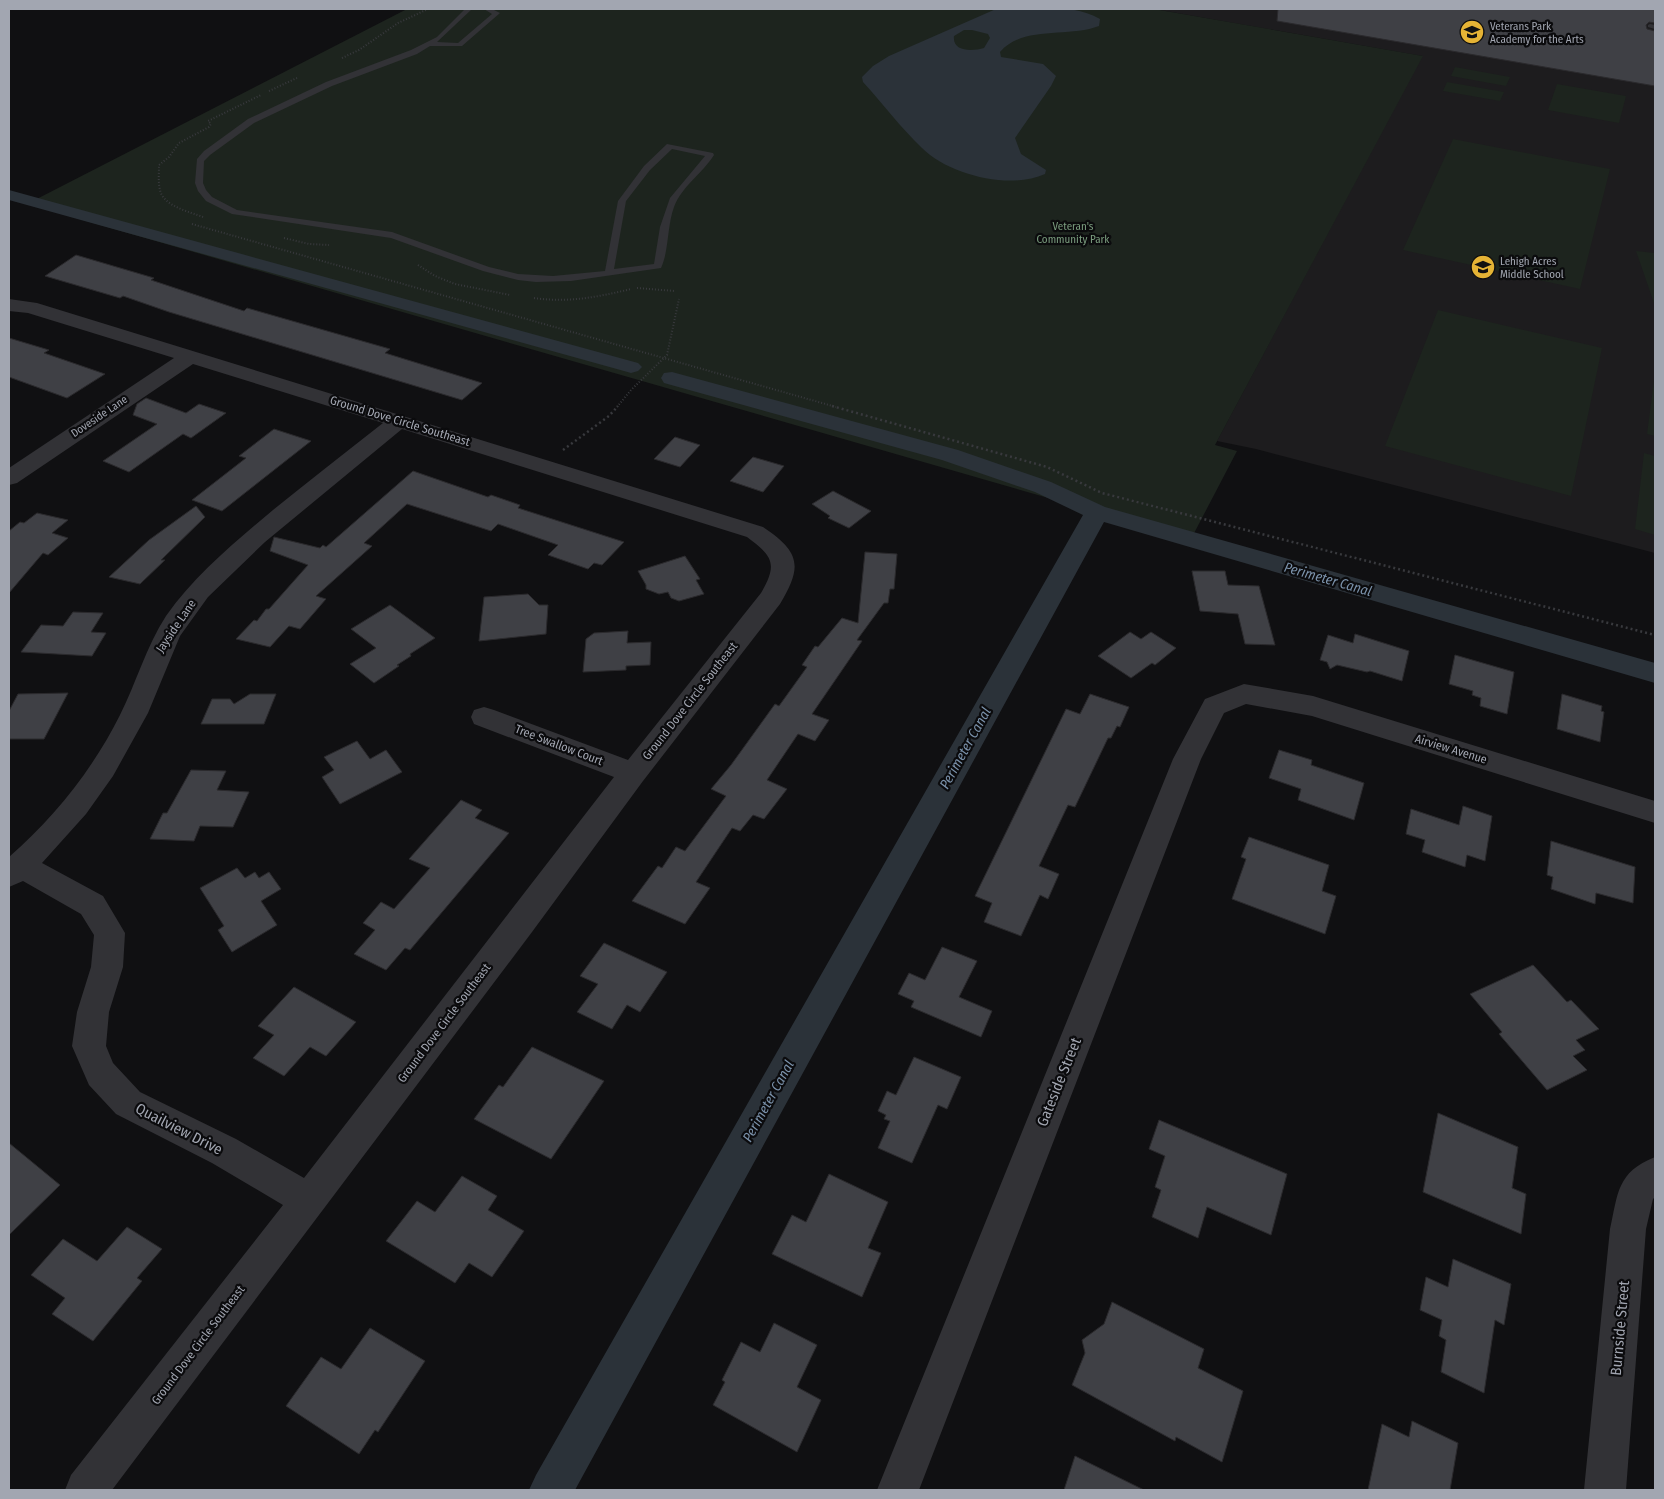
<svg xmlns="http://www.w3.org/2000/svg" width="1664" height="1499" viewBox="0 0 1664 1499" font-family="'Fira Sans Condensed',sans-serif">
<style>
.built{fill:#1d1c1e}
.green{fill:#1d241e}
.water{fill:#2b3239;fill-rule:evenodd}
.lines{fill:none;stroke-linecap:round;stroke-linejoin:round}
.canal{fill:#2b3239;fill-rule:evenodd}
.building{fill:#3f4045;stroke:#2b2a2d}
.path-far1{stroke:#38393d;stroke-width:2;stroke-dasharray:1 2;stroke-linecap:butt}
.path{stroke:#38393d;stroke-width:2.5;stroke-dasharray:2 3;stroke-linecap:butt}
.lane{fill:#323236;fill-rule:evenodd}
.street{fill:#323236;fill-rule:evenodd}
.labels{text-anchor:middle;stroke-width:4.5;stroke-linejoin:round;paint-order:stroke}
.far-poi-label{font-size:11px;fill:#a2a6b1;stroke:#0b0b0d;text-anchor:start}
.far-park-label{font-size:11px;fill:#7a9c7e;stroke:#0b0b0d}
.far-street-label{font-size:11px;fill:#a2a6b1;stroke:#0b0b0d}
.street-label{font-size:12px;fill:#a2a6b1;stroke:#0b0b0d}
.water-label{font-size:14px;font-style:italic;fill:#7b92ab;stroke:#0b0b0d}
.near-street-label{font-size:15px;fill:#a2a6b1;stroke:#0b0b0d}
</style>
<rect width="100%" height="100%" fill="#101012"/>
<path class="built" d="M1154 9H1655V553L1256 449 1217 441 1422 56Z"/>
<path class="green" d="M407 9H1154L1423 56 1215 445 1237 451 1191 539 27 204Z
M1455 67 1510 77 1506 86 1451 76Z
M1447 82 1504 92 1500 101 1443 91Z
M1557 84 1626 96 1619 123 1548 110Z
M1453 139 1610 169 1580 289 1403 250Z
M1636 251 1655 253V306Z
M1438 310 1602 348 1571 496 1385 446Z
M1655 373V436L1647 434Z
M1644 453 1655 456V535L1635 529Z"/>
<path class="water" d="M996 9C1030 9 1070 2 1100 19L1099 26C1068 38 1023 25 1000 52L1001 57 1043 64 1056 76 1051 86 1015 138 1021 154 1046 170 1045 174C1010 190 949 175 922 148 901 128 883 104 863 82L862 77 873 66 889 56ZM964 30H972L988 34 990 38 984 48C974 51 952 53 954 36Z"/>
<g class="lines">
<path class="canal" d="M9 190 638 363 642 367 638 371 631 373 624 371 9 200Z
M672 372 958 450 1051 482 1105 507 1655 663V683L1104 522 575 1490H529L536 1475 1083 515 1035 492 942 460 664 383 661 378 664 373Z"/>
</g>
<path class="building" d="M1278 9H1655V23L1649 22 1646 25 1647 29 1655 31V86L1277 21Z
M76 255 154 278 151 280 244 311 247 308 390 349 385 353 482 383 462 400 169 312 123 296 120 298 45 276Z
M9 338 49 350 44 353 105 374 67 398 9 377Z
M146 398 186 413 199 404 226 413 191 438 183 434 129 472 103 461 157 424 133 415 137 404Z
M274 429 311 441 222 511 192 500 246 458 239 456Z
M675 437 700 445 680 467 654 459Z
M753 457 784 466 763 492 730 481Z
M413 471 488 497 491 495 520 505 518 508 624 542 602 565 594 563 588 569 548 555 558 545 498 524 491 531 407 504 364 543 372 546 316 596 326 599 300 629 289 626 270 647 236 639 254 620 257 621 266 609H269L308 565 270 551 274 537 320 548 323 545 326 547Z
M833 491 871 511 849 528 828 518 830 516 812 504Z
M196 506 205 517 161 560H165L140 584 109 577 149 540Z
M37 513 68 520 52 533 68 538 48 555 43 553 9 593V531L20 522 24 523Z
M865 552 897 554 894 589H890L888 603H884L857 640 862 641 812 714 829 720 815 741 798 734 767 780 787 789 764 819 753 815 740 831 732 828 696 882 710 888 685 924 632 901 658 866 662 868 676 847 685 851 726 796 711 789 731 765 775 704 779 706 807 667 802 665 815 646 818 647 842 618 858 623Z
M685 556 700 579 696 580 704 594 679 601 671 598 668 592 659 594 646 589V585L638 571Z
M1192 571H1225L1228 585 1259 586 1275 645 1245 644 1238 614 1200 611Z
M528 594 539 605H548L546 634 479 641 484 597Z
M390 605 435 638 410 654 411 656 397 665 399 666 374 683 350 664 376 648 351 629Z
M73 612 103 613 91 632 106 633 92 656 21 652 41 625 63 626Z
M628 631 627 643 651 642 650 665 626 666V670L583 672 586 639 594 633Z
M1130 632 1141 639 1151 632 1176 648 1155 665 1152 663 1131 678 1098 656Z
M1355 634 1409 651 1402 681 1370 671 1367 672 1337 665 1330 669 1327 662 1320 660 1328 635 1353 643Z
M1455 655 1514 672 1507 714 1480 706 1481 698 1472 695 1473 691 1449 684Z
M68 693 44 739H9V711L18 694Z
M250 694H276L264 724H201L212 699H230L234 704Z
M1090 694 1129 707 1120 727 1117 726 1111 738H1108L1075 807 1068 805 1039 866 1059 874 1048 899 1040 895 1021 936 984 922 992 903 975 896 1066 709 1080 714Z
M1562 694 1602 706 1601 711 1604 712 1600 742 1557 729Z
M357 741 370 759 386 750 402 772 340 804 322 777 334 770 324 757Z
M1279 750 1312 760 1311 765 1364 783 1354 820 1298 800 1301 789 1269 778Z
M191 770 226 771 217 790 249 792 233 827 200 826 194 841 150 839 163 813H167Z
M461 800 482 810 475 818 509 833 410 950 405 948 386 970 354 954 375 930 363 923 381 902 394 909 430 868 409 859Z
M1463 806 1492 816 1485 861 1467 855 1465 867 1422 852 1425 840 1406 834 1411 809 1459 825Z
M1249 837 1329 865 1322 891 1336 896 1325 934 1232 899 1246 859 1241 857Z
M1551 841 1635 867 1633 903 1596 893 1595 904 1551 889 1553 877 1547 875Z
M237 868 245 878 255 872 259 878 269 872 281 889 261 901 277 925 232 952 218 930 224 926 200 888Z
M604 943 667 972 640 1012 627 1005 612 1029 577 1012 598 984 580 976Z
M942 947 977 961 959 997 992 1011 981 1037 911 1007 914 1001 898 994 909 973 925 980Z
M1533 965 1567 1002 1571 1000 1599 1029 1576 1040 1585 1050 1573 1056 1587 1070 1547 1090 1499 1034 1502 1032 1470 994Z
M294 987 356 1022 326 1056 310 1047 284 1076 253 1058 274 1035 258 1026Z
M532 1047 604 1081 551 1159 474 1119 499 1085 503 1087Z
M914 1057 961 1077 947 1109 938 1105 912 1163 878 1148 890 1121 884 1119 886 1115 878 1111 887 1091 896 1095Z
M1438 1113 1518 1147 1512 1188 1526 1194 1521 1234 1423 1192Z
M1159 1120 1287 1174 1271 1235 1207 1207 1198 1238 1152 1217 1161 1190 1155 1187 1165 1156 1149 1149Z
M9 1143 60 1185 9 1235Z
M829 1174 888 1202 868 1248 881 1253 862 1297 772 1254 792 1215 806 1222Z
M462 1176 497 1196 488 1210 524 1231 492 1277 469 1263 455 1283 386 1241 417 1201 435 1212Z
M127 1227 162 1249 137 1278 142 1281 93 1341 52 1314 65 1298 31 1275 63 1239 97 1261Z
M1453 1259 1511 1284 1504 1325 1495 1320 1484 1393 1441 1372 1446 1340 1439 1336 1442 1320 1420 1310 1426 1277 1448 1287Z
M1112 1302 1204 1349 1198 1368 1243 1391 1222 1462 1176 1437 1175 1441 1072 1385 1085 1353 1082 1340 1104 1324Z
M774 1323 817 1345 797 1387 821 1400 797 1452 713 1405 725 1382 722 1380 741 1342 760 1352Z
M370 1328 425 1361 378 1432 375 1430 359 1454 286 1406 321 1357 341 1369Z
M1412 1421 1458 1443 1450 1490H1368L1382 1424 1409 1437Z
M1075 1456 1144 1490H1064Z"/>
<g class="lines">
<path class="path-far1" d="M342 58 359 50 398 23 428 9
M269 91 297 78
M203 217C190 212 163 206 160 190 158 182 159 173 159 165L169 157 179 143 209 127 211 124 208 121 261 95
M192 224 836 407
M284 238 309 244 329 245
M418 265 435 276 455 284 510 295
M637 288 675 291
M534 298C568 303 598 297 631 289
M617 407 631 390 667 355 679 299"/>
<path class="path" d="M832 406 1047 467 1102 493 1655 635
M563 450 609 416 618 406"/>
<path class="lane" d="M465 9H472L437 42 458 43 492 14 484 9H492L500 13 462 46H430L417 54 332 86 254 123 210 155 204 161 203 183 206 190 212 197 237 210 392 232 489 267 518 274 553 276 605 271 618 201 644 166 667 144 713 153 714 155C702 174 682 186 674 207 667 226 669 251 661 268L571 281 536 282 518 280 483 271 391 238 232 214 206 201 198 191 195 183 197 159 204 151 248 119 326 82 411 50 437 37ZM672 149 705 156 670 198 660 227 654 264 614 269 626 201 650 170Z
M1650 24 1655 25V29L1648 27V25Z"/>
<path class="street" d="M9 299 37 303 763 527C800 552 803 566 780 604L643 781 532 932 112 1490H65L71 1475 283 1205 212 1163 116 1114 89 1085 72 1046 77 1012 91 967 94 935 81 914 23 881 9 887V857C54 818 93 769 120 715 136 683 146 647 166 616 195 575 235 542 273 510 309 481 346 452 383 423L193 364 17 483 9 485V468L174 358 28 313 9 311ZM402 429 747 537C773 556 778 564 761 593L628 760 494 710 484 707 474 710 471 717 474 724 614 777 304 1178 236 1139 140 1092 113 1063 106 1046 109 1012 123 967 125 933 103 896 42 863 86 814 113 776 148 713 180 636 208 597 265 542Z
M1244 684 1313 696 1655 801V823L1312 716 1246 704 1224 713 1201 759 919 1490H877L1173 759 1205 699Z
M1655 1157V1197L1653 1199 1646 1229 1626 1490H1584L1610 1229C1618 1193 1617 1172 1655 1157Z"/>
</g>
<defs>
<g id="school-disc" transform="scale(1.25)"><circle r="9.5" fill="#e5b335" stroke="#0b0b0d"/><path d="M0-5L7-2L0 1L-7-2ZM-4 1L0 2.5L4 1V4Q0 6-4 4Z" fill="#111"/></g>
</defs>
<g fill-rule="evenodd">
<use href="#school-disc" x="1472" y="32"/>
<use href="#school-disc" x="1483" y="267"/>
</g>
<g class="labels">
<g class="far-poi-label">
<text x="1490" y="30">Veterans Park<tspan x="1490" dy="13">Academy for the Arts</tspan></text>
<text x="1500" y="265">Lehigh Acres<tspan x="1500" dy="13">Middle School</tspan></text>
</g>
<g class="far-park-label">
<text x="1073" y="230">Veteran's<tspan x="1073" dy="13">Community Park</tspan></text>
</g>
<g class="far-street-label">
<text transform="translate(99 416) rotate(-34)" y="4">Doveside Lane</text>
</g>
<g class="street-label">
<text transform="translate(400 421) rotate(17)" y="4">Ground Dove Circle Southeast</text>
<text transform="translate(176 626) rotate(-56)" y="4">Jayside Lane</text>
<text transform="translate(690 701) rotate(-52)" y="4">Ground Dove Circle Southeast</text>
<text transform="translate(559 745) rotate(21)" y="4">Tree Swallow Court</text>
<text transform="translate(1451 749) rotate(17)" y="4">Airview Avenue</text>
<text transform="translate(444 1023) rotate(-53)" y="4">Ground Dove Circle Southeast</text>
<text transform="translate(198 1345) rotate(-53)" y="4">Ground Dove Circle Southeast</text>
</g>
<g class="water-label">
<text transform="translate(1328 579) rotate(16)" y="5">Perimeter Canal</text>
<text transform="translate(965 748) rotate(-61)" y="5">Perimeter Canal</text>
<text transform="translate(768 1101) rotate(-61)" y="5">Perimeter Canal</text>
</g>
<g class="near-street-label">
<text transform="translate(1059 1082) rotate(-68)" y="5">Gateside Street</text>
<text transform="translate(179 1129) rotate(27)" y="5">Quailview Drive</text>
<text transform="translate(1620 1328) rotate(-85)" y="5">Burnside Street</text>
</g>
</g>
<rect width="1664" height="1499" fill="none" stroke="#a2a6b1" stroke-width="20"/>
</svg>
